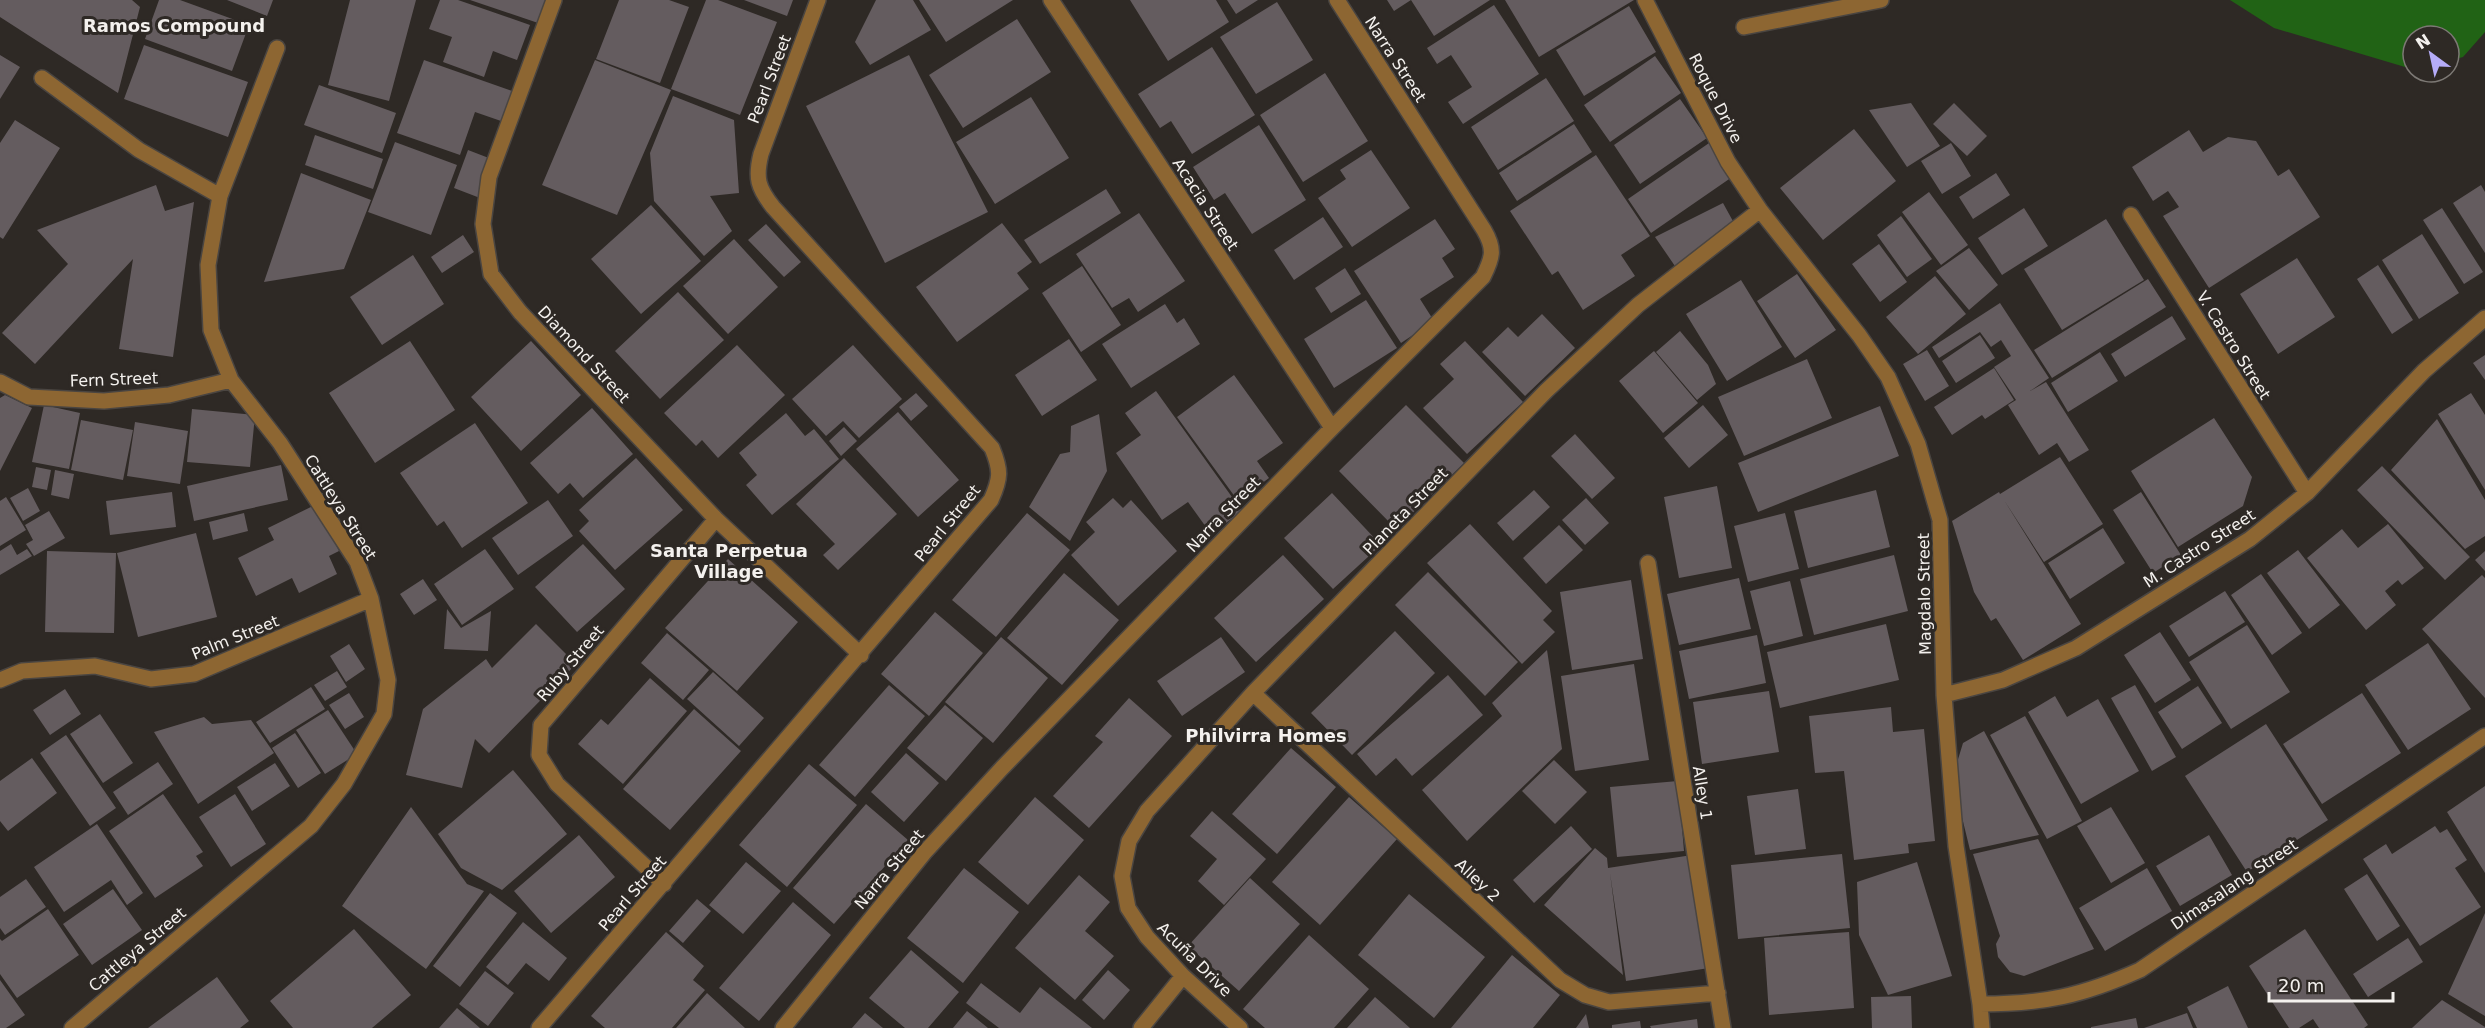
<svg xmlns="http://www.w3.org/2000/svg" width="2485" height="1028" viewBox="0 0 2485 1028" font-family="'DejaVu Sans',sans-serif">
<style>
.forest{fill:#216315}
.building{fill:#645c5f}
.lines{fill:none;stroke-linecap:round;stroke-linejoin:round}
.minor-casing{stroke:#4a4541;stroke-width:18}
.minor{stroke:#8d6632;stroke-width:15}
.labels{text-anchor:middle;stroke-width:6;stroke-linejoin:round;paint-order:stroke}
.street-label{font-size:16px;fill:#f4f1ee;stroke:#2e2925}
.neighbourhood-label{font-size:18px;font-weight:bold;fill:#f4f1ee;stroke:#2e2925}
</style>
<rect width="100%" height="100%" fill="#2e2925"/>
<path class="forest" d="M2230 0H2485V32L2463 57 2449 61V36H2413V67H2405L2274 28Z"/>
<path class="building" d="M0 0H132L140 7 118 93 0 17Z
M159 0H180L249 25 232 71 145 39Z
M227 0H273L267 16Z
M350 0H416L389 101 328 85Z
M440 0H458L530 25 517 60 493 51 484 77 443 62 452 37 429 29Z
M470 0H548L541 24Z
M619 0H669L689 7 660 83 596 59Z
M706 0H718L777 22 740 115 671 89Z
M744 0H793L787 16Z
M876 0H913L931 30 870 65 855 42Z
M919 0H1013L946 42Z
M1130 0H1216L1229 22 1168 61Z
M1227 0H1258L1236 14Z
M1387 0H1490L1434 36 1411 0 1394 11Z
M1505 0H1634L1539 57Z
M1277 2 1313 60 1256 94 1220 37Z
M1494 5 1539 74 1463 124 1448 102 1472 87 1451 55 1437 64 1427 48Z
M1629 6 1656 52 1584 96 1556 50Z
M1017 19 1051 72 963 128 929 75Z
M144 45 248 82 228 137 124 99Z
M1212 47 1255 115 1192 154 1171 121 1160 128 1138 94Z
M0 55 20 67 0 99Z
M909 55 988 212 885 263 806 106Z
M1655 56 1681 93 1610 142 1584 105Z
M424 60 512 91 501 121 475 112 460 155 397 133Z
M595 60 671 90 617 215 542 185Z
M1325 73 1368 141 1303 182 1260 115Z
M1546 78 1574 121 1498 170 1471 127Z
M319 85 396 113 382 153 304 125Z
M673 96 734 120 739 193 710 196 732 231 704 256 654 201 650 153Z
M1031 97 1069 158 995 204 956 142Z
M1680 99 1707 138 1640 184 1614 145Z
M1911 103 1940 146 1907 167 1869 110Z
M1954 103 1987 136 1967 156 1933 124Z
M15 120 60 148 3 239 0 237V143Z
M1574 124 1592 152 1517 201 1499 173Z
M1259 125 1306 200 1252 234 1225 193 1214 200 1193 167Z
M1854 129 1896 181 1823 240 1780 188Z
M2189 130 2203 152 2228 137 2256 141 2278 176 2289 169 2320 217 2209 288 2163 216 2179 207 2168 191 2153 201 2132 167Z
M315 135 383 159 373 189 305 165Z
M1712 141 1735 175 1651 233 1628 199Z
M395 142 457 165 431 235 368 212Z
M1951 143 1971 176 1942 194 1921 161Z
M468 150 494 160 480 198 454 188Z
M1371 150 1410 208 1352 247 1318 198 1346 179 1340 170Z
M1596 155 1650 236 1621 255 1635 276 1583 310 1558 271 1552 275 1510 211Z
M301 173 371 200 344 269 264 282Z
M1996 173 2010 195 1973 219 1959 197Z
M156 185 165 211 194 202 173 357 119 349 133 259 35 364 2 333 68 264 37 230Z
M2481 185 2485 192V253L2453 203Z
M1106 189 1121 213 1040 264 1024 240Z
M1929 192 1968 245 1941 265 1902 212Z
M1723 203 1734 223 1677 269 1655 237Z
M651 205 701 261 641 314 591 259Z
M2024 208 2048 246 2002 275 1978 238Z
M2442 208 2483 272 2464 284 2423 220Z
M1139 213 1185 281 1138 312 1129 298 1112 308 1076 254Z
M1901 216 1932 259 1907 277 1877 235Z
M1323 217 1343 247 1294 280 1274 250Z
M1435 219 1455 249 1442 258 1454 277 1420 299 1434 321 1401 343 1354 271Z
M2106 219 2144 280 2062 330 2024 269Z
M1002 223 1032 262 1017 273 1029 289 957 342 916 287Z
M766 224 801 262 784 277 748 240Z
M2422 234 2459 293 2419 319 2382 260Z
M463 235 474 252 442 273 431 257Z
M734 239 778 287 728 334 683 286Z
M1879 244 1907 282 1880 302 1852 264Z
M1969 248 1998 285 1969 310 1936 271Z
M413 255 444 304 382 345 350 297Z
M2297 258 2335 317 2278 354 2240 294Z
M2378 265 2413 320 2392 334 2357 279Z
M1082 266 1121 325 1081 352 1042 293Z
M1345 268 1361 294 1331 313 1315 288Z
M1797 274 1836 330 1795 358 1757 301Z
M1935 276 1966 314 1918 354 1886 317Z
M2148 279 2166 307 2052 378 2034 350Z
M1741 280 1782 347 1727 381 1686 314Z
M678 292 724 340 660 399 615 351Z
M1366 300 1397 348 1334 388 1304 339Z
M2000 303 2049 378 2030 391 2046 382 2089 450 2069 462 2057 443 2039 455 2008 405 2016 400 1994 367 2011 356 2001 340 1991 347 1980 332 1939 358 1932 347Z
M1165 304 1177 323 1184 318 1200 344 1131 388 1102 344Z
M1542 314 1575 348 1525 396 1482 352 1508 327 1518 337Z
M2172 316 2186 339 2125 377 2111 354Z
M1680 331 1708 365 1716 384 1697 400 1656 352Z
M1980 335 1995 358 1956 383 1942 361Z
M1069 339 1097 380 1042 416 1015 375Z
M410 341 455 410 375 463 329 393Z
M531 341 581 395 521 451 471 397Z
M1465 341 1523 402 1467 454 1423 408 1454 379 1440 364Z
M737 345 785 395 718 458 702 440 696 446 664 413Z
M853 345 902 399 859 438 843 421 826 436 792 399Z
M1927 350 1949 386 1925 401 1903 364Z
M1654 351 1698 403 1663 433 1619 381Z
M2100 352 2118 381 2068 412 2051 383Z
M2485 355V380L2473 363Z
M1807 359 1832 418 1744 456 1718 397Z
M1994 368 2014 400 1985 419 1982 415 1952 435 1934 407Z
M1234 375 1283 443 1257 461 1269 478 1238 501 1177 417Z
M1156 391 1242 511 1211 534 1188 502 1162 520 1116 453 1141 435 1125 413Z
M916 393 928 406 911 421 899 407Z
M2471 393 2485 415V490L2438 414Z
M5 395 32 408 0 471V398Z
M44 405 80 413 69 469 32 462Z
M1406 405 1464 463 1396 529 1339 471Z
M1703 405 1728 435 1689 468 1664 438Z
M1880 406 1899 456 1758 512 1738 463Z
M592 408 633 454 583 498 570 483 558 494 530 463Z
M192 409 255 415 250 467 187 462Z
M898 412 959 480 918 517 856 449Z
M786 413 805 436 814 429 839 459 772 515 746 485 757 475 739 453Z
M1099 414 1107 471 1070 541 1029 507 1060 454 1070 452 1071 426Z
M2214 418 2252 477 2243 506 2178 547 2131 471Z
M2437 419 2485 500V536L2465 549 2391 470Z
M81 420 133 430 123 480 71 470Z
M135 422 188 431 180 484 127 476Z
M475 423 528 503 462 548 444 521 437 526 400 473Z
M844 427 857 441 841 456 829 441Z
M1575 434 1615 478 1592 499 1551 456Z
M2060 457 2103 524 2044 562 2004 500 2081 624 2023 660 1996 618 1991 621 1974 592 1952 521 1999 492 2000 494Z
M636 458 683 510 615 570 579 531 589 521 579 510Z
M844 458 897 514 838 570 823 555 835 544 796 504Z
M281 465 288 500 194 521 187 486Z
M2382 466 2470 557 2445 580 2357 490Z
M36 467 51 470 47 490 32 487Z
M55 470 74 474 69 499 51 495Z
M1717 486 1732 568 1679 578 1664 497Z
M28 488 40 511 23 521 10 498Z
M1534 490 1550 507 1513 541 1497 523Z
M1876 490 1890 547 1808 568 1794 511Z
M172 492 176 527 110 535 106 501Z
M2141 492 2181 555 2153 573 2113 510Z
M1332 493 1381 545 1333 589 1284 538Z
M6 497 26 530 0 546V501Z
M1113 498 1123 508 1131 500 1177 551 1118 606 1071 555 1095 532 1086 522Z
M1586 498 1609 523 1585 545 1562 520Z
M548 500 573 536 518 575 492 538Z
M317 504 339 551 329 556 337 574 299 593 292 578 256 596 238 558 274 540 268 528Z
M49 511 65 538 34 556 26 544 33 540 25 525Z
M244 513 248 531 213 540 209 522Z
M1027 513 1070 550 996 637 952 600Z
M1785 513 1799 569 1748 582 1734 526Z
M1470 524 1552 611 1543 620 1555 632 1522 664 1427 563Z
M2388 524 2424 568 2402 585 2398 580 2385 591 2396 605 2366 630 2307 558 2342 529 2358 548Z
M1559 525 1583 550 1546 584 1523 558Z
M2103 528 2125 563 2070 599 2048 563Z
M196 533 217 617 138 637 117 553Z
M11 544 17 555 27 549 32 556 0 575V551Z
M583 544 625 589 577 632 535 587Z
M485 549 514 589 462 625 434 584Z
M2298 550 2340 605 2309 629 2267 573Z
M47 551 116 553 114 633 45 632Z
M2485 551V571L2475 560Z
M1283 555 1324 599 1256 662 1214 618Z
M1894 555 1908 611 1814 635 1800 579Z
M728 559 798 622 737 691 665 628Z
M1428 572 1518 662 1485 696 1395 605Z
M1064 573 1119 620 1062 685 1007 638Z
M2261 574 2302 633 2272 655 2231 595Z
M2482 575 2485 578V698L2422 629Z
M1739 578 1751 629 1679 645 1667 594Z
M423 579 437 600 414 615 400 594Z
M1631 580 1643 659 1572 670 1560 592Z
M1790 581 1803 636 1764 646 1750 591Z
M2225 591 2245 622 2189 657 2169 626Z
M447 609 461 628 491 611 488 651 444 649Z
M935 612 983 653 929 716 881 674Z
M536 624 576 664 489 753 475 739 462 788 406 775 423 709 486 659 492 668Z
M1886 624 1899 680 1780 708 1767 652Z
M2247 625 2290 692 2231 729 2189 662Z
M1395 631 1435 673 1352 755 1311 713Z
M2160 632 2191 680 2155 703 2124 655Z
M667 633 709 670 683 700 641 663Z
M1757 635 1766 683 1689 699 1679 651Z
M1001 637 1048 678 993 743 945 702Z
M1221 637 1245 672 1182 716 1157 681Z
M2428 643 2471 709 2408 750 2365 685Z
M349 644 365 669 346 682 330 656Z
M1547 650 1562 749 1467 841 1422 790 1502 716 1492 703Z
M1634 664 1649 760 1575 771 1561 676Z
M337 671 347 687 325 701 314 685Z
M713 672 764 718 739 746 687 699Z
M1448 675 1483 715 1412 776 1396 758 1376 776 1357 754Z
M650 678 687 711 623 784 578 744 601 719 608 725Z
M889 685 925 716 855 797 819 765Z
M2135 685 2176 757 2152 771 2111 698Z
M2198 686 2222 723 2182 749 2158 712Z
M311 687 325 709 270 743 256 722Z
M65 689 81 714 50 735 33 710Z
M1769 691 1779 752 1702 764 1693 702Z
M349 693 364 717 345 729 329 705Z
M2362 693 2401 753 2322 804 2283 744Z
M2055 696 2067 717 2098 699 2139 771 2081 804 2028 712Z
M1129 698 1172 736 1089 828 1053 796 1103 742 1095 736Z
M945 705 983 738 946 781 907 748Z
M1891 707 1893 732 1924 729 1935 841 1908 844 1909 853 1854 860 1844 771 1815 773 1809 716Z
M694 709 741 751 670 830 623 789Z
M328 710 357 754 325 774 296 730Z
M100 714 133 763 103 783 70 734Z
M2025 716 2082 821 2047 839 1990 735Z
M204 717 212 724 251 720 274 753 198 804 154 732Z
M2266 724 2328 820 2247 872 2185 776Z
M1984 731 2039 835 1970 850 1958 801 1956 766 1963 743Z
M295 733 321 773 298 788 272 748Z
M66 735 116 808 90 826 40 753Z
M1291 748 1336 787 1277 854 1232 814Z
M906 753 939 783 904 822 871 792Z
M32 758 57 793 8 831 0 821V781Z
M1554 760 1587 792 1555 824 1522 791Z
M158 762 173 784 128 815 113 792Z
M275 763 290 786 252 811 237 787Z
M809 764 857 805 787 887 739 845Z
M513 770 567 834 502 890 461 868 438 834Z
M1678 781 1684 851 1617 857 1610 787Z
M2485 786V873L2447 812Z
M1798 789 1806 849 1755 855 1747 796Z
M163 794 203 852 196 856 203 866 155 898 109 831Z
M235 794 266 844 231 867 199 817Z
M1035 797 1084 840 1028 905 978 862Z
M1349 797 1397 839 1320 925 1272 882Z
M866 804 908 840 834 924 793 888Z
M411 807 467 884 484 891 426 969 342 906Z
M2111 807 2145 863 2111 883 2077 826Z
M1212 811 1266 859 1224 905 1198 881 1217 859 1190 836Z
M97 824 143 893 127 905 111 880 64 912 34 867Z
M1571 826 1592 849 1534 903 1513 880Z
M2435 826 2440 833 2447 829 2467 860 2455 868 2481 907 2420 946 2363 859 2386 844 2392 854Z
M579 835 615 877 551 933 514 891Z
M2209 835 2232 875 2180 906 2156 866Z
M2038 839 2094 949 2024 976 2010 972 1998 957 1996 944 2000 936 1973 854Z
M1595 848 1607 858 1608 868 1692 855 1709 968 1626 981 1610 873 1623 975 1544 905Z
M1842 854 1850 928 1738 939 1731 865Z
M746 862 781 891 743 934 709 905Z
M1917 862 1952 976 1888 995 1859 935 1857 882Z
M964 868 1019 912 963 983 907 938Z
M2147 868 2172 911 2105 951 2079 908Z
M2367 874 2400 926 2377 941 2344 889Z
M1079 875 1110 902 1085 931 1114 956 1075 1000 1015 948Z
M1250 878 1300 924 1239 991 1188 946Z
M26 879 46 907 5 935 0 928V897Z
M113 889 142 930 92 965 63 924Z
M490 893 517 913 460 987 433 966Z
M1409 894 1485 957 1434 1018 1358 955Z
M697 899 711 911 683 943 669 931Z
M793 902 831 935 759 1021 719 988Z
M48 909 79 955 17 998 0 974V939L2 941Z
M2485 913V1016L2448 994Z
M523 922 567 958 549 981 526 963 508 985 486 967Z
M354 929 411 995 372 1028H293L270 1001Z
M2305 929 2368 1025 2364 1028H2319L2313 1019 2299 1028H2289L2249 966Z
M666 932 704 966 693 980 705 990 672 1028H605L591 1016Z
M1849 932 1854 1008 1769 1015 1764 938Z
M1309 935 1369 989 1334 1028H1265L1243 1009Z
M2408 938 2423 962 2368 997 2353 974Z
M911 950 959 992 928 1028H905L869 998Z
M1512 955 1560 995 1533 1028H1451Z
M1108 970 1130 990 1104 1020 1082 1000Z
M485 971 514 993 488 1026 459 1004Z
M217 977 249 1021 240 1028H148Z
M0 980 25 1015 6 1028H0Z
M981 983 1020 1013 1040 987 1092 1028H999L966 1003Z
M2228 986 2248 1028H2197L2187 1007Z
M707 993 745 1028H676Z
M1911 996 1912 1028H1872L1871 997Z
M1375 997 1410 1028H1347Z
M2442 1000 2485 1027V1028H2412Z
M457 1008 480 1028H439Z
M967 1011 988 1028H953Z
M865 1013 883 1028H852Z
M2187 1013 2193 1028H2144Z
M1586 1014 1589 1028H1576Z
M2136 1018 2138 1028H2091V1027Z
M1697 1019 1698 1028H1651L1650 1026Z
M1640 1021 1641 1028H1612V1025Z"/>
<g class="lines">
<g class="minor-casing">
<path id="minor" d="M554 0 489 177 483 224 491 274 520 312 716 519 861 655
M1051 0 1332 428
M1645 0 1728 162 1760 210 1859 335 1888 377 1918 444 1940 520 1944 695 1956 846 1980 1004 1982 1028
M1744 27 1881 0
M42 78 139 150 220 196
M2131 215 2307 493
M0 382 29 397 104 401 169 395 231 380
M1648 563 1723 1028
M0 680 22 671 95 666 151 679 194 674 371 599
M1253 693 1560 980 1585 995 1609 1002 1718 993
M1944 695 2003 680 2076 648 2250 539 2307 493 2424 371 2485 318
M664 884 557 784 539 755 541 725 716 519
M1980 1004C2044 1004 2082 996 2140 970L2485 736
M72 1028 311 826 344 784 384 714 388 680 371 599 357 562 280 443 231 380 211 330 208 265 220 196 277 48
M539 1028 991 500C1001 478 1001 470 992 448L773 207C758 188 755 178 761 154L818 0
M783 1028 924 853 1002 768 1332 428 1483 277C1493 257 1495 249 1484 230L1337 0
M1141 1028 1183 976
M1240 1028 1183 976 1147 937 1128 908 1122 876 1129 841 1147 811 1253 693 1546 391 1638 305 1760 210"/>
</g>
<use href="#minor" class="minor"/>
</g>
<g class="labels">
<g class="street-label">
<text transform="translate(1396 59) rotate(57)" y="6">Narra Street</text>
<text transform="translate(769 79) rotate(-69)" y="6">Pearl Street</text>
<text transform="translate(1716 98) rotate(63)" y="6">Roque Drive</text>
<text transform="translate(1206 204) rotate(57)" y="6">Acacia Street</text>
<text transform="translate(2234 345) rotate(58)" y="6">V. Castro Street</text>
<text transform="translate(584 354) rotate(47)" y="6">Diamond Street</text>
<text transform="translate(114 379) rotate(-2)" y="6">Fern Street</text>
<text transform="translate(341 507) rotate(58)" y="6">Cattleya Street</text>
<text transform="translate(1405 511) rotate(-46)" y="6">Planeta Street</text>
<text transform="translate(1223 514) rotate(-46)" y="6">Narra Street</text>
<text transform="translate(947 523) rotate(-51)" y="6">Pearl Street</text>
<text transform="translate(2199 548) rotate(-33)" y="6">M. Castro Street</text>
<text transform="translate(1924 594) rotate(-91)" y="6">Magdalo Street</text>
<text transform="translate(235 637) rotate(-22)" y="6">Palm Street</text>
<text transform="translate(570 663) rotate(-50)" y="6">Ruby Street</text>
<text transform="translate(1703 793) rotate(81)" y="6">Alley 1</text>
<text transform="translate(889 869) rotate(-50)" y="6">Narra Street</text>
<text transform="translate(1478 880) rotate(43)" y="6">Alley 2</text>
<text transform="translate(2234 884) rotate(-34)" y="6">Dimasalang Street</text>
<text transform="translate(632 893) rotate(-49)" y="6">Pearl Street</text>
<text transform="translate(137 949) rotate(-40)" y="6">Cattleya Street</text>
<text transform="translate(1195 959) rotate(45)" y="6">Acuña Drive</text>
</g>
<g class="neighbourhood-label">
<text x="174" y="32">Ramos Compound</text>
<text x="729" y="557">Santa Perpetua<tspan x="729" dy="21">Village</tspan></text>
<text x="1266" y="742">Philvirra Homes</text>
</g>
</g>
<g transform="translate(2431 54) rotate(327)"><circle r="28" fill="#2e2925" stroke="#7d7975" stroke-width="1.5"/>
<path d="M0-4.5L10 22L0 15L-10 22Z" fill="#b5acf8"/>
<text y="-9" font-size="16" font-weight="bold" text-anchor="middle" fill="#f4f1ee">N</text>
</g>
<path d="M2269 992v9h124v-9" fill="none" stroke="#f4f1ee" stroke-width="3"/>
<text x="2278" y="992" font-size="18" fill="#f4f1ee" stroke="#2e2925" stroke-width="4.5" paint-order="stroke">20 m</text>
</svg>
